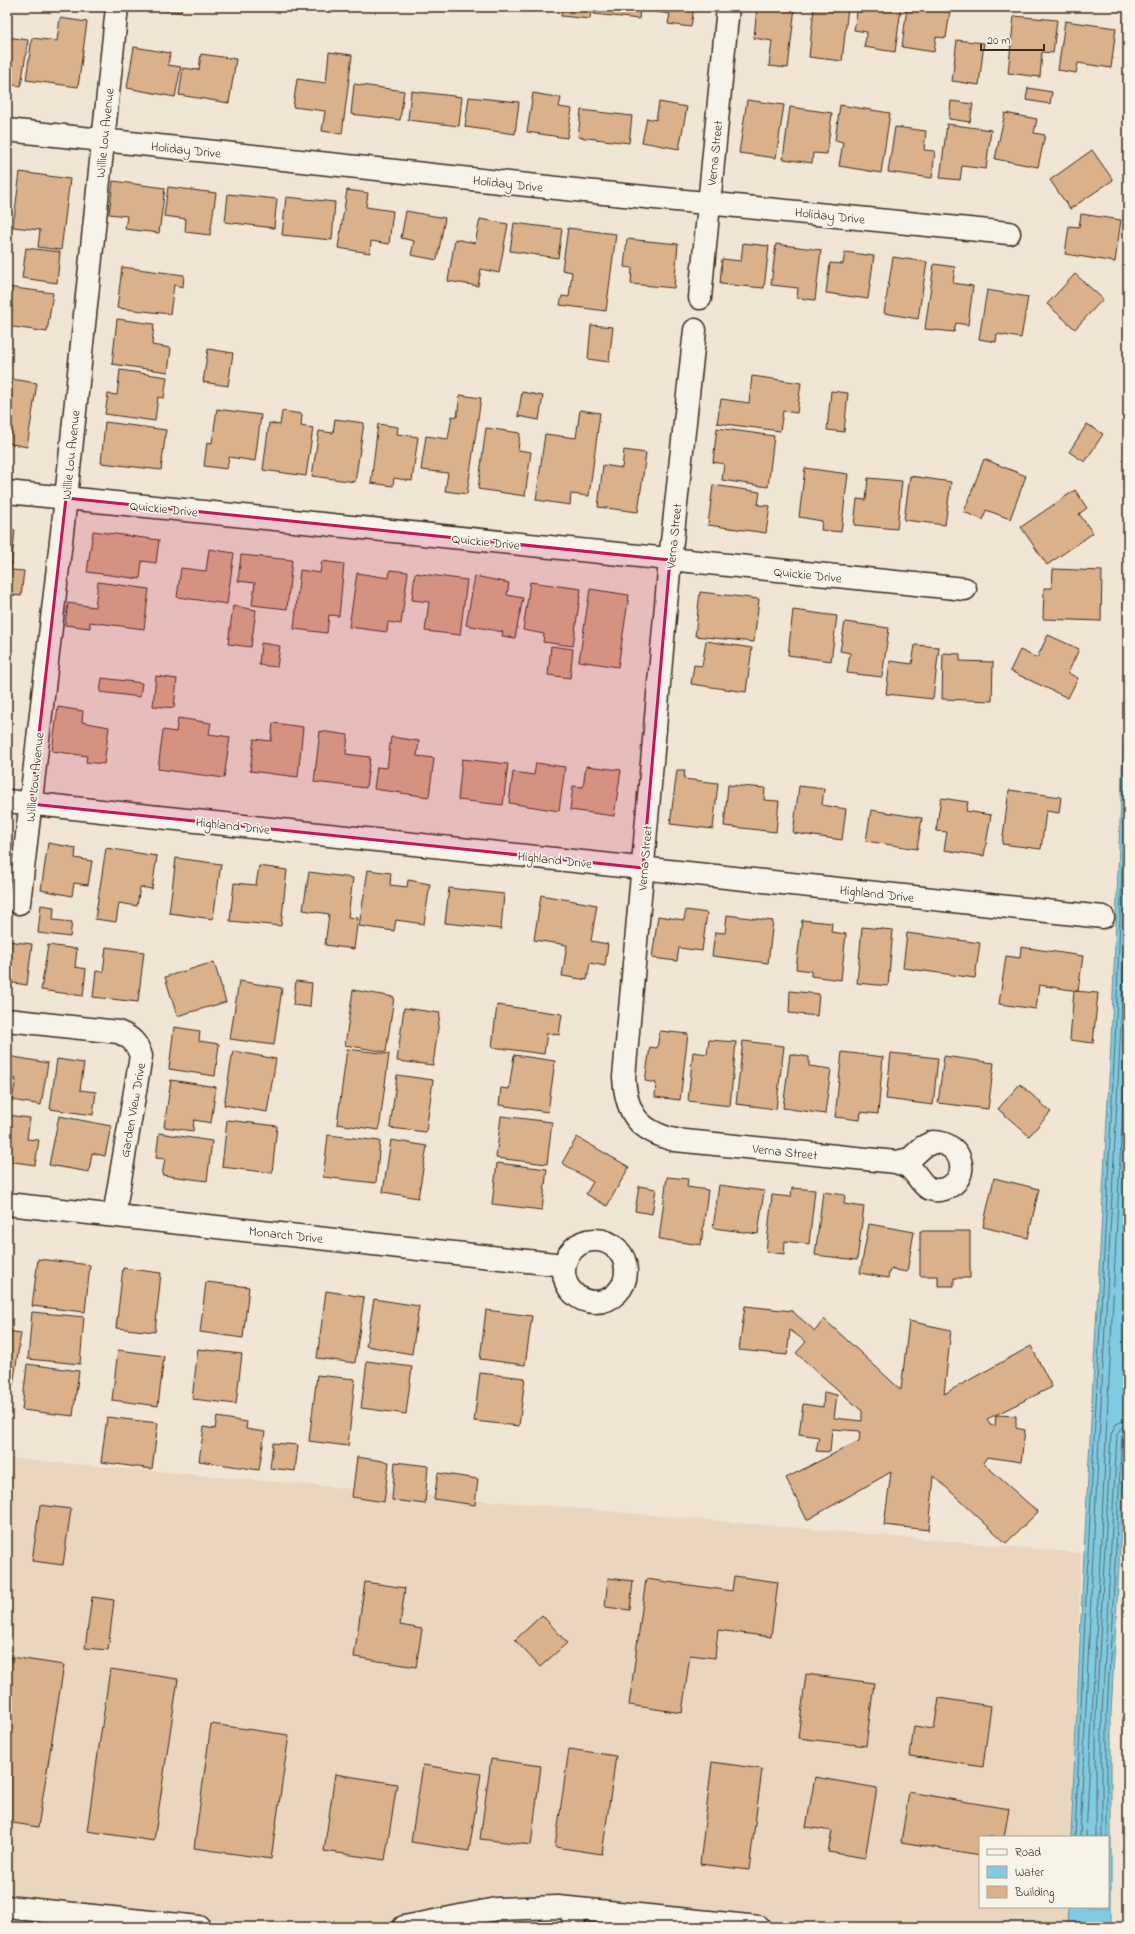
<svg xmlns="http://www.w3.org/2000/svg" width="1135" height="1934" viewBox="0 0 1135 1934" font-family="'Indie Flower',sans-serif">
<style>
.built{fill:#ead6bf}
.water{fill:#81cbe2;stroke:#658b94}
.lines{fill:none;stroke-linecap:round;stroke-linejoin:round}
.shore{stroke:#576a6c;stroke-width:1}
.building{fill:#dab18b;stroke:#3b2a1e}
.minor-casing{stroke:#3b2a1e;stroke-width:25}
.secondary-casing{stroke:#3b2a1e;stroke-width:25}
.minor{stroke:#f7f3e8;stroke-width:22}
.secondary{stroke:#f7f3e8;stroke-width:22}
.marked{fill:#c2185b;fill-opacity:0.2;stroke:#c2185b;stroke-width:3;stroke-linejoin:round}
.labels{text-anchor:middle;stroke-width:3.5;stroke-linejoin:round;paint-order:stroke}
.street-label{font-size:13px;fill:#3b2a1e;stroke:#f7f3e8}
</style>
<rect width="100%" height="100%" fill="#f1e6d5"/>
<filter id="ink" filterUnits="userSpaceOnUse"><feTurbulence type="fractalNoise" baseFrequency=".025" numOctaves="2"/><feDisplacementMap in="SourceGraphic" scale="8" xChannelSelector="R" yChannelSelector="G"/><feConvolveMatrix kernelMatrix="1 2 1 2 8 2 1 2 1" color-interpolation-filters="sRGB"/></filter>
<g filter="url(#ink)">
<path class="built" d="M7 1458 1081 1553 1071 1837H980V1907H1069L1068 1927H7Z"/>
<path class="water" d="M1128 627V1398L1111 1713V1927H1067L1068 1907H1108V1837H1071L1084 1553 1111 1043Z"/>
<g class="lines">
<path class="shore" d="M1075 1837 1088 1554 1115 1044 1128 721
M1080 1837 1093 1554 1120 1044 1128 848
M1086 1837 1128 1001
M1096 1837V1712L1111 1435 1116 1424 1128 1419
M1102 1837V1712L1117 1435 1121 1428 1128 1425
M1107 1837V1713L1122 1435 1124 1431 1128 1430"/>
</g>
<path class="building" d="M145 7H182L181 12 145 9Z
M562 7H591L590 19 561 16Z
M594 7H640L639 19 594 14Z
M650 7H694L691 27 668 24 670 14 650 11Z
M757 7H795L788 68 769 66 772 41 754 38Z
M814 7H848L842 61 809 57Z
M858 7H887L901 9 895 52 864 47 867 32 854 30Z
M907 7 950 11 946 38 936 37 934 52 902 47Z
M1014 16 1057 20 1053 53 1042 52 1040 77 1008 73Z
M60 18 87 22 78 87 26 80 32 38 57 41Z
M1065 21 1116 28 1111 68 1078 63 1076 73 1058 70Z
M7 37 28 40 21 86 7 84Z
M957 40 984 43 979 85 952 81Z
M134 47 170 53 168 65 181 67 175 97 127 88Z
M329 52 352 55 342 134 322 131 325 111 293 107 297 79 326 83Z
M201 54 236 59 229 103 179 95 183 68 199 70Z
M354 84 404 91 400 120 351 114Z
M1028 88 1052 92 1050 104 1026 100Z
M411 91 462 97 459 126 408 120Z
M533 93 561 98 559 107 572 109 567 138 527 132Z
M469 97 519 102 515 134 465 127Z
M747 100 784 105 776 158 739 153Z
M951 101 973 104 970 122 949 119Z
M659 102 687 107 679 149 642 142 647 118 656 120Z
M840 105 890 113 881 173 839 166 843 142 835 140Z
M790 107 832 113 827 154 813 153 812 163 783 159Z
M581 110 632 116 629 143 578 137Z
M1005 113 1037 119 1034 133 1045 135 1038 167 995 159Z
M947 124 991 130 986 169 962 166 960 180 940 178Z
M895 127 926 131 924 150 935 151 932 178 888 172Z
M1092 150 1113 180 1070 209 1050 180Z
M7 168 12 169 9 199 7 198Z
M20 172 70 179 61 250 38 247 40 230 13 227Z
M113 181 165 188 159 233 125 229 127 216 109 214Z
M168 187 216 193 210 235 185 232 186 219 164 216Z
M347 190 368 193 366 207 393 211 389 244 371 241 370 253 338 248Z
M228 194 277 199 274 228 225 222Z
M286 197 335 202 332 240 282 235Z
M406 211 445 218 437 260 411 255 414 241 401 238Z
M1081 214 1121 220 1115 262 1065 254 1069 226 1079 227Z
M480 219 508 224 499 273 481 269 478 286 448 281 455 239 475 243Z
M514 223 562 229 558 258 510 251Z
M568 228 616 234 606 311 560 305 562 296 569 297 572 272 562 270Z
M627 239 678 244 674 288 631 284 632 268 624 267Z
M743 243 769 246 764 288 720 284 722 259 741 261Z
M776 244 821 250 815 300 797 298 798 288 771 285Z
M26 248 60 252 57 283 22 278Z
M845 252 874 256 868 299 826 293 830 263 843 264Z
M893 257 927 262 918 319 884 313Z
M934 264 955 267 953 283 973 286 968 325 956 323 954 332 925 329Z
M122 267 184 275 183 287 174 285 170 314 117 308Z
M1075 274 1103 299 1075 329 1047 304Z
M7 287 53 293 47 332 7 326Z
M987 290 1028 297 1021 338 997 334 996 342 979 339Z
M117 319 154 324 152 345 171 348 168 372 112 364Z
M591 325 613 327 609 362 588 359Z
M208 349 233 353 228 386 203 382Z
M120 370 167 377 164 398 158 397 155 421 105 414 108 394 117 395Z
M752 376 801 383 797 413 783 411 780 431 717 423 721 399 749 403Z
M11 379 37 383 27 447 7 443V389H9Z
M831 391 848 393 844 432 827 430Z
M522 392 543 396 539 420 518 416Z
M460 395 481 398 467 494 445 491 448 473 421 470 426 436 448 439 452 416 457 417Z
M217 409 261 415 255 461 229 457 227 469 204 466 207 442 212 443Z
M580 410 600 413 589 496 571 494 570 505 536 500 545 434 576 438Z
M282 411 302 414 301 426 313 428 306 476 263 470 269 423 280 425Z
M335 419 364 423 355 482 312 476 319 431 333 433Z
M105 422 166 430 161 470 101 463Z
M378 424 398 427 397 434 418 437 412 481 394 478 393 486 371 483Z
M1087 424 1103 434 1085 462 1069 452Z
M486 428 520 433 518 450 531 452 525 496 478 489Z
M717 428 774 436 768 487 722 480 724 464 713 462Z
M624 450 646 453 638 512 598 507 603 465 622 468Z
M984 459 1026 476 1010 519 986 510 983 520 964 512Z
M805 468 848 474 841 532 821 530 822 521 799 517Z
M910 476 951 482 945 525 904 520Z
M868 478 902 481 897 529 854 525 857 499 866 500Z
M713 485 760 492 758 505 770 506 766 533 708 525Z
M1075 490 1087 508 1079 514 1093 533 1047 565 1021 527Z
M7 530H15L11 570 24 571 21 596 11 595 10 608H7Z
M93 531 159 540 156 563 142 561 140 579 87 572Z
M209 549 234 553 227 604 177 597 181 568 206 571Z
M241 555 292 560 287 609 252 605 255 583 238 581Z
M322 561 344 564 339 616 329 615 327 633 294 629 300 570 320 573Z
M1053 569 1102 571 1101 621 1043 619 1044 588H1052Z
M390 570 408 572 401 624 388 622 387 632 349 627 357 573 389 578Z
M415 573 467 580 460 635 425 631 429 602 412 600Z
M475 576 509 583 507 595 523 598 515 638 502 636 503 632 466 625Z
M98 582 149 589 144 629 90 622V628L65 625 68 603 95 607Z
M530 582 581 589 573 646 543 642 544 634 523 630Z
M590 589 629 595 618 667 579 661Z
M700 592 759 599 754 642 695 636Z
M233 606 256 610 251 647 228 644Z
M793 610 837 616 831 661 788 655Z
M845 622 889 628 882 677 847 673 850 653 840 651Z
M1048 635 1079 649 1068 673 1078 678 1068 698 1010 671 1020 650 1037 658Z
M706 641 752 648 746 692 691 684 694 665 702 666Z
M261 643 280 646 277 667 259 665Z
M915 645 939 647 933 699 886 694 890 661 912 664Z
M551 646 573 649 570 678 548 675Z
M943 653 960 654V661L993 662 992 701 942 699Z
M156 676 177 679 174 708 153 706Z
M102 678 142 683 140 697 100 692Z
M58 707 83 711 82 722 109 727 104 764 86 762 87 756 52 751Z
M178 718 211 723 209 734 230 737 224 778 158 769 163 730 176 732Z
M273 723 303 727 298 777 250 771 254 739 271 741Z
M320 731 348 735 346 754 370 757 366 788 314 782Z
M391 737 419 741 417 756 434 758 429 797 374 789 377 767 387 768Z
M462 759 508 764 503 805 458 800Z
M536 763 565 767 559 811 509 803 513 772 534 775Z
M586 766 621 770 614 816 570 810 573 786 583 787Z
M677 770H685L684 779 718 783 713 829 670 824Z
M728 785 765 788 764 800 779 801 776 832 724 826Z
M799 786 824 789 822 805 846 809 842 840 793 833Z
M1009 790 1061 797 1059 813 1046 811 1041 849 1002 844Z
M941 798 968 802 966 811 991 815 984 856 944 850 947 832 936 831Z
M871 810 922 818 917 849 866 841Z
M48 843 76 848 75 858 92 861 88 885 74 883 72 896 41 890Z
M106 848 157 856 152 889 140 887 137 906 119 903 116 922 95 919Z
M176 858 221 864 213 919 169 913Z
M259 866 287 870 281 926 230 921 234 883 256 885Z
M368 870 391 873 390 885 407 887 408 880 430 884 424 924 396 920 394 931 359 926Z
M309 872 353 878 348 917 358 918 354 949 325 945 329 914 303 910Z
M449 888 504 894 501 929 445 923Z
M541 895 597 905 591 941 608 944 605 966 590 963 587 980 562 976 567 945 534 940Z
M41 905 54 907 53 920 72 922 70 937 38 933Z
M686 910 707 913 702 951 679 948 677 961 652 958 658 916 684 920Z
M727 915 773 921 768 963 712 956 715 932 725 933Z
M802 920 832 923 831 932 846 934 841 980 811 976V971L796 969Z
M862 927 893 930 888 986 857 983Z
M907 933 980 943 975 978 903 968Z
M7 941 32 944 27 985 7 982Z
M48 945 77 949 75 967 86 969 83 996 41 990Z
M106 947 144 952 138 1002 93 997 96 971 103 972Z
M1021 947 1083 956 1078 991 1039 985 1036 1009 999 1004 1006 956 1020 958Z
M214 962 226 1002 177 1016 165 977Z
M239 981 282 988 274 1045 230 1039Z
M296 981 312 983 310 1007 293 1005Z
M353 990 394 997 386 1052 345 1045Z
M790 991 819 994 817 1016 789 1013Z
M1074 991 1098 993 1093 1043 1070 1040Z
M497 1005 562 1014 559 1035 547 1033 544 1054 492 1047Z
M404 1008 440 1013 433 1065 397 1061Z
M174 1027 200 1031 199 1041 219 1044 215 1076 169 1069Z
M660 1031 688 1034 680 1100 655 1097 656 1083 645 1081 650 1047 657 1048Z
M709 1040 736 1042 730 1106 688 1101 693 1052 707 1054Z
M743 1041 784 1046 776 1109 736 1104Z
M347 1049 389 1054 379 1130 337 1124Z
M233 1051 276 1059 267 1112 224 1105Z
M842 1052 883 1057 878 1114 861 1112 860 1120 835 1117Z
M891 1053 938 1058 933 1105 886 1099Z
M790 1054 809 1057V1066L831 1069 825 1114 783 1108Z
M514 1055 555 1061 548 1112 499 1105 501 1088 509 1089Z
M8 1056 48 1063 41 1105 12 1100 16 1079 7 1078Z
M944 1056 994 1063 988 1109 938 1103Z
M57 1059 84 1063 80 1090 96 1092 93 1115 50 1109Z
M397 1075 433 1080 426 1132 390 1128Z
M171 1080 216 1087 211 1123 194 1120 193 1131 164 1127Z
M1020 1084 1051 1112 1029 1136 998 1109Z
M7 1115 30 1118 27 1139 39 1140 35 1165 7 1161Z
M59 1116 111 1126 105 1156 92 1153 89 1172 49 1165Z
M501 1116 552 1122 547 1164 496 1158Z
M227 1120 277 1126 272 1173 222 1167Z
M159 1133 212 1141 207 1181 162 1175 165 1159 156 1158Z
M328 1135 380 1141 376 1183 323 1177Z
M577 1137 629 1167 607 1206 586 1194 593 1182 562 1163Z
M391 1140 427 1146 418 1198 383 1192Z
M497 1163 547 1169 542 1210 492 1204Z
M667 1177 688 1179 687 1187 708 1190 701 1245 659 1239Z
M994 1178 1039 1189 1028 1238 983 1227Z
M719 1185 764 1191 758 1234 713 1228Z
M639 1186 656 1189 652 1214 635 1211Z
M792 1188 815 1190 809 1244 785 1241 784 1254 766 1252 772 1195 791 1197Z
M823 1192 845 1195 844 1204 864 1207 857 1260 815 1255Z
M869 1224 914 1232 907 1272 890 1269 888 1278 860 1273Z
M920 1231H970V1278H954V1286H938V1276H920Z
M38 1259 90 1265 85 1312 32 1306Z
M123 1268 161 1273 155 1332 116 1328Z
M206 1282 249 1287 243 1338 200 1332Z
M326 1291 364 1297 355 1363 317 1358Z
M374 1299 419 1306 412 1354 366 1346Z
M745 1306 792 1311 815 1331 824 1319 901 1390 909 1321 951 1330 944 1394 1031 1346 1052 1387 987 1419 990 1425 995 1426 996 1415 1016 1416V1428L1025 1430 1021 1462 987 1457 983 1463 1038 1512 1006 1543 934 1476 929 1530 884 1525 891 1472 807 1520 786 1478 859 1441 860 1431 832 1429 830 1452 816 1451 819 1437 799 1434 803 1404 823 1407 824 1392 837 1395 834 1418 862 1421V1411L796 1353 806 1342 790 1330 787 1355 739 1350Z
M486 1310 532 1316 525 1365 480 1359Z
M32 1312 84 1317 80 1364 28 1359Z
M7 1331 21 1333 13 1386 7 1385Z
M198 1349 242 1354 236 1404 192 1399Z
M118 1350 164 1356 158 1406 112 1400Z
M367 1361 412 1367 406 1414 361 1408Z
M27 1364 79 1371 73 1416 22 1410Z
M480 1373 525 1378 519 1426 474 1421Z
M317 1375 355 1379 348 1446 309 1441Z
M107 1417 158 1423 152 1469 101 1462Z
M217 1417 247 1422 246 1429 265 1432 259 1470 199 1461 204 1427 215 1429Z
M273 1443 298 1445 295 1471 270 1468Z
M357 1457 389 1462 384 1502 352 1497Z
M395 1462 428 1466 425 1504 392 1500Z
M438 1473 478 1479 475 1505 434 1499Z
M40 1505 71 1509 63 1565 32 1561Z
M734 1576 778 1582 771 1637 718 1630 715 1658 690 1655 682 1713 629 1705 646 1579 732 1591Z
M608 1578 633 1581 630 1610 605 1607Z
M365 1582 405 1588 400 1625 422 1629 416 1667 354 1657Z
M92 1597 114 1600 108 1650 85 1648Z
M542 1615 567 1643 540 1667 515 1640Z
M11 1657 64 1665 38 1827 7 1822V1684Z
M110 1669 178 1679 154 1841 87 1831Z
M806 1674 874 1683 866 1746 798 1738Z
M939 1698 991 1706 983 1767 910 1756 914 1726 934 1729Z
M211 1724 289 1735 271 1859 194 1848Z
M569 1749 616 1756 602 1854 555 1847Z
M491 1759 541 1766 531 1845 480 1839Z
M712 1762 762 1769 749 1870 700 1864Z
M423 1765 481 1774 469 1851 411 1842Z
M335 1774 397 1784 385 1860 324 1851Z
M815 1777 877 1788 865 1858 828 1852 832 1831 806 1827Z
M909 1792 1009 1809 1004 1837H980V1855L901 1842Z"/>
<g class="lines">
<g class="minor-casing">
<path id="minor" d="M7 130 604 193 1009 233
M700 298 728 7
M695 330 670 560 624 1077C626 1114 639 1131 675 1140L896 1162
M7 492 965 589
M7 801 1103 917
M19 903 66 498 117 7
M7 1020 118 1032C131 1037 137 1043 141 1056L114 1215
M933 1142C964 1142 972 1180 944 1189 924 1195 921 1178 910 1168 907 1165 900 1164 896 1162L910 1159 923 1147Z
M7 1204 564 1265
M564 1271a31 31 0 1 1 62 0a31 31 0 1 1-62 0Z
M572 1909 574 1927"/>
</g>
<g class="secondary-casing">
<path id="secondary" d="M7 1907 199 1927
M404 1927 496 1909 558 1907 759 1927"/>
</g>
<use href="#minor" class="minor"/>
<use href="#secondary" class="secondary"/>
</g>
</g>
<path class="marked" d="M66 498 670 560 643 868 31 804Z"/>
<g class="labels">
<g class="street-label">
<text transform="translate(104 133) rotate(-84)" y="5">Willie Lou Avenue</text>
<text transform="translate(186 149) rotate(6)" y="5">Holiday Drive</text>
<text transform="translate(714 153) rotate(-84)" y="5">Verna Street</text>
<text transform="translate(508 183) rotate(6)" y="5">Holiday Drive</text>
<text transform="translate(830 215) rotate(6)" y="5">Holiday Drive</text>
<text transform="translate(70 455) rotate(-84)" y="5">Willie Lou Avenue</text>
<text transform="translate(164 508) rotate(6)" y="5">Quickie Drive</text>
<text transform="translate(673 536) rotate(-84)" y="5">Verna Street</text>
<text transform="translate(486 541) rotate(6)" y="5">Quickie Drive</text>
<text transform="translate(808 574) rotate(6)" y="5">Quickie Drive</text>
<text transform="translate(34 777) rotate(-84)" y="5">Willie Lou Avenue</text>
<text transform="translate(233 825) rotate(6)" y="5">Highland Drive</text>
<text transform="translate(644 858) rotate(-85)" y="5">Verna Street</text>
<text transform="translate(555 859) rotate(6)" y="5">Highland Drive</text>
<text transform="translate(877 893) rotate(6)" y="5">Highland Drive</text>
<text transform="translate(132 1110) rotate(-80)" y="5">Garden View Drive</text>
<text transform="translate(785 1151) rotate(6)" y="5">Verna Street</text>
<text transform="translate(286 1234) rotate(6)" y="5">Monarch Drive</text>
</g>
</g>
<rect width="1135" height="1934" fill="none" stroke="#f7f3e8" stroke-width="24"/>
<rect x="12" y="12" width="1111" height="1910" fill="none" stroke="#3b2a1e" stroke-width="1.5" filter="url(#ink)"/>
<rect x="979" y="1836" width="130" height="72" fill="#f7f3e8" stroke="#aca397"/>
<rect x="987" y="1849" width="20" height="6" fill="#f7f3e8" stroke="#aca397"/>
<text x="1015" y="1856" font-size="12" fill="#3b2a1e">Road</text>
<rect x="987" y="1866" width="20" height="12" fill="#81cbe2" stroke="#aca397"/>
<text x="1015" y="1876" font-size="12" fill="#3b2a1e">Water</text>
<rect x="987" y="1886" width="20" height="12" fill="#dab18b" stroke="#aca397"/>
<text x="1015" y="1896" font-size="12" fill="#3b2a1e">Building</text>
<path d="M981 44v6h63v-6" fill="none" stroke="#3b2a1e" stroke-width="2"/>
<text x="987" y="44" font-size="12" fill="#3b2a1e" stroke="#f7f3e8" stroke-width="3" paint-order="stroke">20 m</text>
</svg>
